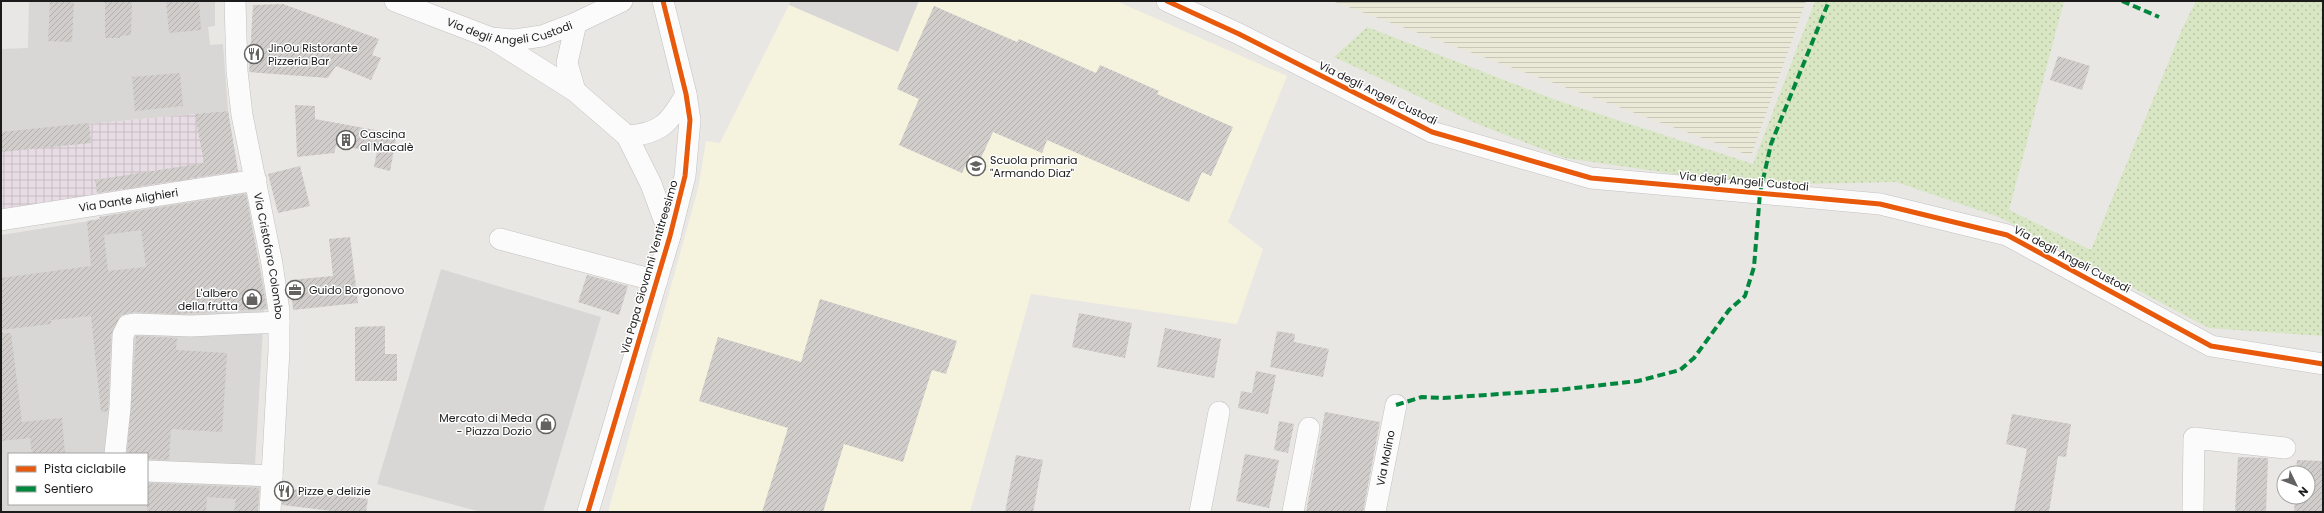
<svg xmlns="http://www.w3.org/2000/svg" width="2324" height="513" viewBox="0 0 2324 513" font-family="Poppins,sans-serif">
<style>
.residential{fill:#d8d7d5;fill-rule:evenodd}
.industrial{fill:url(#industrial-grid)}
.education{fill:#f5f2de}
.farmland{fill:url(#farmland-rules)}
.grass{fill:url(#grass-dots)}
.building{fill:url(#building-hatch);fill-rule:evenodd}
.lines{fill:none;stroke-linecap:round;stroke-linejoin:round}
.minor-casing{stroke:#c2c1c0;stroke-width:22}
.minor{stroke:#fcfbfb;stroke-width:21}
.quiet{stroke:#00873e;stroke-width:4;stroke-dasharray:8 4;stroke-linecap:butt}
.cycleway-casing{stroke:#fff;stroke-width:8}
.cycleway{stroke:#e8590c;stroke-width:5}
.labels{text-anchor:middle;stroke-width:3;stroke-linejoin:round;paint-order:stroke}
.street-label{font-size:11px;fill:#1b1b1b;stroke:#fff}
.poi-label{font-size:11px;fill:#1b1b1b;stroke:#fff;text-anchor:start}
</style>
<defs>
<pattern id="industrial-grid" width="8" height="8" patternUnits="userSpaceOnUse"><rect width="8" height="8" fill="#e7dce3"/><path d="M0 4h8M4 0v8" fill="none" stroke="#c6bcc2"/></pattern>
<pattern id="farmland-rules" width="6" height="5" patternUnits="userSpaceOnUse"><rect width="6" height="5" fill="#eae9d7"/><path d="M0 2.5h6" fill="none" stroke="#c8c7b8"/></pattern>
<pattern id="grass-dots" width="8" height="8" patternUnits="userSpaceOnUse"><rect width="8" height="8" fill="#d8e6c3"/><path d="M2 2h.1M6 6h.1" fill="none" stroke="#b9c5a7" stroke-width="1.8" stroke-linecap="round"/></pattern>
<pattern id="building-hatch" width="6" height="6" patternUnits="userSpaceOnUse"><rect width="6" height="6" fill="#d0cdcb"/><path d="M-1 1l2-2M0 6l6-6M5 7l2-2" fill="none" stroke="#b2afae"/></pattern>
</defs>
<rect width="100%" height="100%" fill="#e9e7e4"/>
<path class="residential" d="M29 1H215V26L208 27 210 45 223 44 228 111 2 132 1 49 28 48Z
M791 1H919L898 52 789 5Z
M246 191 268 309 264 310 254 482H261L258 512H1V235L109 218V215ZM9 454H147V504H9Z
M441 269 601 317 543 512H481L377 484Z"/>
<path class="industrial" d="M228 111 239 177 1 215V126L2 132Z"/>
<path class="education" d="M919 1H1116L1287 76 1228 222 1263 249 1237 324 1031 294 970 512H608L698 189 706 141 720 143 789 5 898 52Z"/>
<path class="farmland" d="M1332 1H1806L1751 156Z"/>
<path class="grass" d="M1815 1H2064L2009 210 2091 250 2183 27 2196 1H2323V336L2209 328 1999 217 1896 182 1752 185 1565 158 1480 125 1334 57 1367 27 1556 100 1753 164Z"/>
<path class="building" d="M50 1H74L72 42 48 41Z
M105 1H132L131 35 120 36V38H105Z
M166 1H199L201 30 169 33Z
M283 4 379 39 372 55 381 58 371 80 336 66 328 78 249 72 253 5Z
M934 6 1017 42 1019 39 1096 73 1100 65 1159 91 1157 94 1233 127 1211 176 1202 172 1189 202 1047 140 1042 153 993 132 980 160 970 155 962 173 899 145 919 99 897 89Z
M2058 56 2090 66 2082 90 2050 80Z
M180 73 183 106 135 111 132 77Z
M295 105 315 106V119L397 134 390 171 374 167 377 151 336 146 334 153 297 157Z
M228 111 238 171 97 193 95 180 204 163 195 114Z
M89 123 91 143 1 152V132Z
M300 166 310 206 278 213 268 174Z
M246 194 267 309 178 314 134 312 121 315 111 335 108 411 101 412 91 316 51 320V324L1 330V278L91 266 87 221 100 219 99 217ZM141 230 146 267 108 271 104 235Z
M350 237 358 303 293 310 290 280 333 276 329 239Z
M587 275 628 286 619 315 578 302Z
M820 299 957 341 946 374 932 370 903 462 844 444 823 512H762L788 428 699 401 718 337 801 362Z
M1079 313 1132 323 1125 358 1072 347Z
M385 326V354H397V381H355V327Z
M1165 328 1221 339 1214 378 1157 367Z
M1277 331 1295 334 1294 342 1329 349 1323 377 1270 367Z
M1 333H11L22 422 62 418 65 454H32L30 438 1 441Z
M136 336 177 338 176 350 227 353 222 432 171 429 169 460 147 459V454H127Z
M1256 371 1276 375 1268 414 1238 408 1241 391 1252 393Z
M1325 412 1380 422 1363 512H1306Z
M2012 414 2071 424 2066 457 2058 456 2049 512H2014L2027 449 2006 444Z
M1279 421 1294 424 1288 453 1274 450Z
M1245 454 1279 460 1269 508 1236 501Z
M1016 455 1043 460 1033 512H1005Z
M2238 457 2268 458 2266 512H2235Z
M2297 460 2323 461V512H2294L2295 497H2308V473H2296Z
M147 483 259 488 258 512H234L236 499 207 497 206 512H147Z
M283 488 368 499 366 512H340L282 505Z"/>
<g class="lines">
<g class="minor-casing">
<g id="minor">
<path id="s1" d="M235 1 237 71 242 115 272 264 279 311V350L270 512"/>
<path id="s2" d="M395 1 491 38 515 40 542 36 576 23 622 1"/>
<path d="M1167 1 1239 34 1432 132 1591 178 1880 204 2007 235 2211 346 2323 364"/>
<path d="M491 38 575 91 627 136 651 184 670 236"/>
<path d="M575 91 567 63 576 23"/>
<path d="M627 136C660 134 670 123 686 94"/>
<path id="s3" d="M1 220 256 180"/>
<path d="M500 239 657 281"/>
<path d="M115 454 120 408 123 335 128 325 134 324 191 326 279 322"/>
<path d="M147 471 272 476"/>
<path d="M588 512 670 236 685 176 690 120 686 94 663 1"/>
<path d="M1200 512 1219 412"/>
<path d="M1293 512 1309 428"/>
<path id="s4" d="M1375 512 1396 405"/>
<path d="M2193 512 2194 438 2285 448"/>
</g>
</g>
<use href="#minor" class="minor"/>
<path class="quiet" d="M2122 1 2159 17
M1396 405 1422 397 1443 398 1557 390 1638 381 1680 370 1694 358 1729 310 1745 296 1754 267 1760 193 1771 144 1829 1"/>
<g class="cycleway-casing">
<path id="cycleway" d="M1167 1 1239 34 1432 132 1591 178 1880 204 2007 235 2211 346 2323 364
M588 512 670 236 685 176 690 120 686 94 663 1"/>
</g>
<use href="#cycleway" class="cycleway"/>
</g>
<defs>
<g id="restaurant-ring" transform="scale(1)"><circle r="9.5" fill="#fff" stroke="#636261" stroke-width="1.5"/><path d="M-5-6h1v4h1v-4h1v4h1v-4h1v5L-1.5 .5V6h-2V.5L-5-1ZM5-6V6H3V1.5H1.5Q1.5-4 5-6Z" fill="#636261"/></g>
<g id="building-ring" transform="scale(1)"><circle r="9.5" fill="#fff" stroke="#636261" stroke-width="1.5"/><path d="M-4-6H4V6H1V3H-1V6H-4ZM-2.5-4.3h1.7v1.8h-1.7ZM.8-4.3h1.7v1.8H.8ZM-2.5-1h1.7V.8h-1.7ZM.8-1h1.7V.8H.8Z" fill="#636261"/></g>
<g id="school-ring" transform="scale(1)"><circle r="9.5" fill="#fff" stroke="#636261" stroke-width="1.5"/><path d="M0-5L7-2L0 1L-7-2ZM-4 1L0 2.5L4 1V4Q0 6-4 4Z" fill="#636261"/></g>
<g id="office-ring" transform="scale(1)"><circle r="9.5" fill="#fff" stroke="#636261" stroke-width="1.5"/><path d="M-6-3h4V-5.5h4V-3h4V5H-6ZM-1-4.5V-3h2v-1.5ZM-6 0V1H6V0Z" fill="#636261"/></g>
<g id="shop-ring" transform="scale(1)"><circle r="9.5" fill="#fff" stroke="#636261" stroke-width="1.5"/><path d="M-5-2.5h2.3a2.7 3.5 0 0 1 5.4 0H5L5.5 6h-11ZM-1.5-2.5h3a1.5 2.3 0 0 0-3 0Z" fill="#636261"/></g>
</defs>
<g fill-rule="evenodd">
<use href="#restaurant-ring" x="254" y="54"/>
<use href="#building-ring" x="346" y="140"/>
<use href="#school-ring" x="976" y="166"/>
<use href="#office-ring" x="295" y="290"/>
<use href="#shop-ring" x="252" y="299"/>
<use href="#shop-ring" x="546" y="424"/>
<use href="#restaurant-ring" x="284" y="491"/>
</g>
<g class="labels">
<g class="street-label">
<text dy="4" stroke="none"><textPath href="#s2" startOffset="121">Via degli Angeli Custodi</textPath></text>
<text transform="translate(1378 93) rotate(26)" y="4">Via degli Angeli Custodi</text>
<text transform="translate(1744 181) rotate(5)" y="4">Via degli Angeli Custodi</text>
<text dy="4" stroke="none"><textPath href="#s3" startOffset="129">Via Dante Alighieri</textPath></text>
<text dy="4" stroke="none"><textPath href="#s1" startOffset="258">Via Cristoforo Colombo</textPath></text>
<text transform="translate(2072 259) rotate(28)" y="4">Via degli Angeli Custodi</text>
<text transform="translate(649 267) rotate(-74)" y="4">Via Papa Giovanni Ventitreesimo</text>
<text dy="4" stroke="none"><textPath href="#s4" startOffset="55">Via Molino</textPath></text>
</g>
<g class="poi-label">
<text x="268" y="52">JinOu Ristorante<tspan x="268" dy="13">Pizzeria Bar</tspan></text>
<text x="360" y="138">Cascina<tspan x="360" dy="13">al Macalè</tspan></text>
<text x="990" y="164">Scuola primaria<tspan x="990" dy="13">"Armando Diaz"</tspan></text>
<text x="309" y="294">Guido Borgonovo</text>
<text x="238" y="297" text-anchor="end">L'albero<tspan x="238" dy="13">della frutta</tspan></text>
<text x="532" y="422" text-anchor="end">Mercato di Meda<tspan x="532" dy="13">- Piazza Dozio</tspan></text>
<text x="298" y="495">Pizze e delizie</text>
</g>
</g>
<rect width="2324" height="513" fill="none" stroke="#1b1b1b" stroke-width="4"/>
<rect x="8" y="453" width="140" height="52" fill="#ffffff" stroke="#a4a4a4"/>
<rect x="16" y="466" width="20" height="6" fill="#e8590c" stroke="#a4a4a4"/>
<text x="44" y="473" font-size="12" fill="#1b1b1b">Pista ciclabile</text>
<rect x="16" y="486" width="20" height="6" fill="#00873e" stroke="#a4a4a4"/>
<text x="44" y="493" font-size="12" fill="#1b1b1b">Sentiero</text>
<g transform="translate(2296 485) rotate(133)"><circle r="19" fill="#ffffff" stroke="#a4a4a4"/>
<path d="M0-3L7 15L0 10L-7 15Z" fill="#636261"/>
<text y="-6" font-size="11" font-weight="bold" text-anchor="middle" fill="#1b1b1b">N</text>
</g>
</svg>
